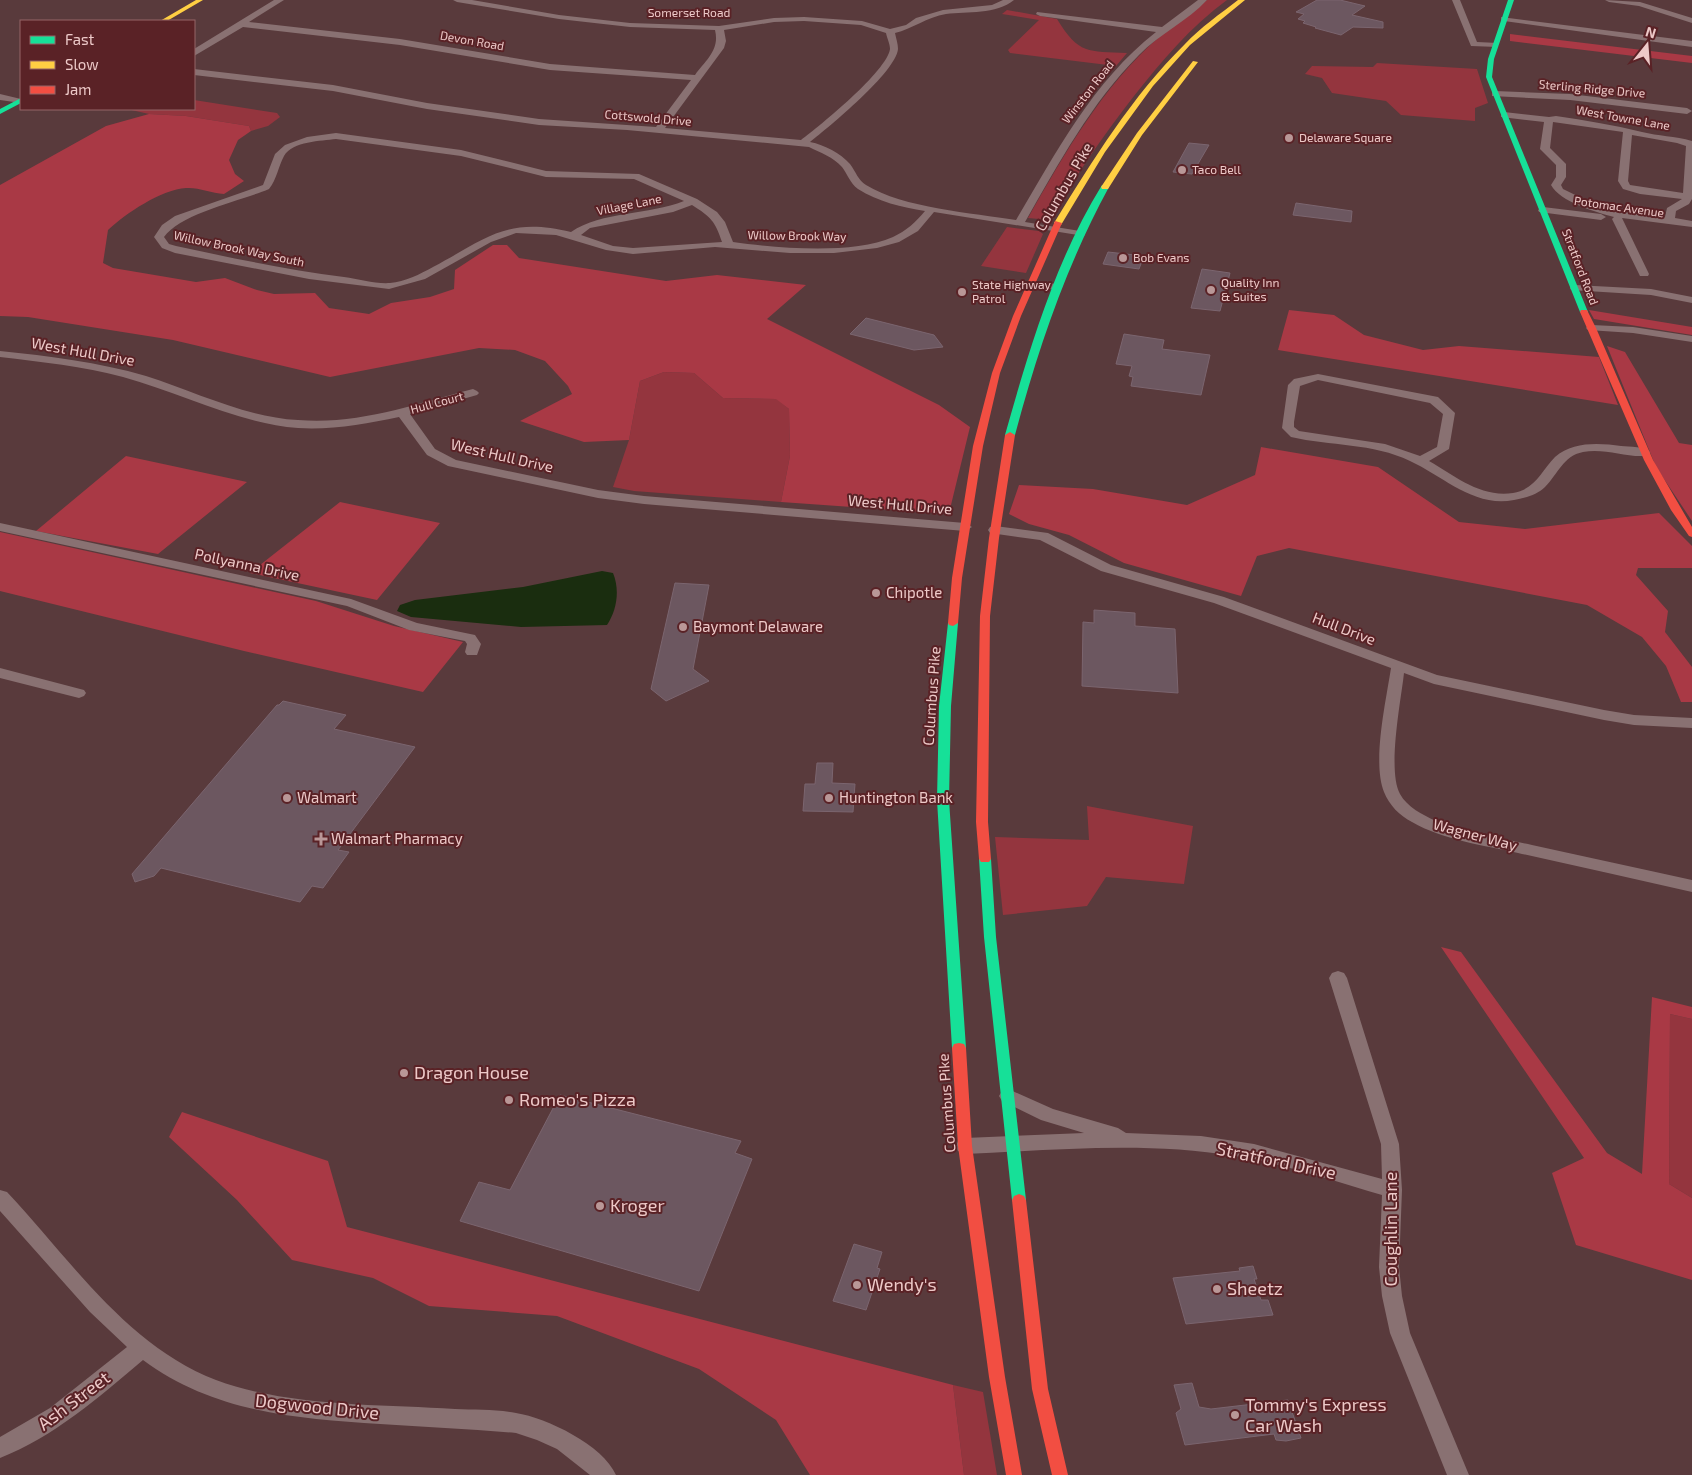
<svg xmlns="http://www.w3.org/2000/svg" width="1692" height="1475" viewBox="0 0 1692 1475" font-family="'Exo 2',sans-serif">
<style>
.green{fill:#94353e}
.forest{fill:#a93945}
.water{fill:#1a2d0f}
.building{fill:#6c5760;stroke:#7b656f}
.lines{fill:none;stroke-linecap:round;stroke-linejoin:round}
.street{fill:#897172;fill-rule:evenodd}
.fast{fill:#16e098;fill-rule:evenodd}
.slow{fill:#ffcf43;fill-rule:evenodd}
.jam{fill:#f24e42;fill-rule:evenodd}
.poi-dot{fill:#b99797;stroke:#5a2226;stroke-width:2}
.labels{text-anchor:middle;stroke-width:4;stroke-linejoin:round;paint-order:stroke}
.far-street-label{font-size:12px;fill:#edc9c8;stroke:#5a2226}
.far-poi-label{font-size:12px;fill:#edc9c8;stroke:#5a2226;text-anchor:start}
.street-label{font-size:15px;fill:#edc9c8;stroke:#5a2226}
.poi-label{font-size:15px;fill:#edc9c8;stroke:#5a2226;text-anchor:start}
.near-poi-label{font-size:18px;fill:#edc9c8;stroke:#5a2226;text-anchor:start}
.near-street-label{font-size:18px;fill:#edc9c8;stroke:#5a2226}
</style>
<rect width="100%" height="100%" fill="#593a3c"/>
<path class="green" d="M1207 0H1227C1191 26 1161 62 1134 96 1103 136 1075 176 1050 220L1028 218C1065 153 1102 87 1159 37 1174 24 1191 12 1207 0Z
M1007 10 1057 19C1079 55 1088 51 1127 53L1116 66 1010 53 1008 50 1039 20 1002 14Z
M1377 63 1477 69 1488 103 1475 108V121L1401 115 1386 101 1332 93 1322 78 1305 74 1312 66 1373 67Z
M194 100 277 113 280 117 268 126 251 131 249 126 186 116 149 114 127 109H194Z
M1007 227 1039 231 1043 234 1026 273 981 266Z
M664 372 694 373 723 398 777 399 789 409 790 456 781 502 634 491 613 487 629 440 640 381Z
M1087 806 1193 826 1184 884 1106 877 1087 906 1003 915 995 837 1089 840Z
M1670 1014 1692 1019V1198L1669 1184Z
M953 1385 983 1392 997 1475H964Z"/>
<path class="forest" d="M1510 34 1692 56V63L1510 41Z
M149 114 186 116 249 126 251 131 238 140 229 160 235 174 244 181 224 194C211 193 198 187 186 188 162 189 125 214 108 230L103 263 113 268 196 282 225 278 257 290 274 294 315 293 329 308 369 314 391 303 430 297 454 289 455 270 493 245H507L519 258 666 281 717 275 806 285 767 319 939 405 970 427 950 509 937 513 781 502 790 456 789 409 776 399 723 398 694 373 664 372 640 381 629 440 584 442 520 421 572 394 568 386 545 361 515 350 479 348 330 377 173 340 28 317 0 316V185L106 126Z
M1289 310 1334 315 1364 335 1423 350 1459 346 1599 357 1618 405 1278 350Z
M1589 310 1692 327V335L1594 319Z
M1607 346 1625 352 1679 443 1692 445V521L1656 467Z
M1261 447 1378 467 1459 522 1525 529 1659 513 1692 546V568H1638L1636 575 1668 611 1665 632 1692 667V702H1681L1666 666 1642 637 1587 605 1289 548 1257 556 1241 596 1124 563 1069 535 1029 524 1009 514 1019 485 1093 489 1187 505 1255 475Z
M126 456 247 482 158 554 36 531Z
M340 502 440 523 377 600 250 573Z
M0 532 316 601 394 626 463 642 423 692 244 651 0 591Z
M1441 947 1461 952 1607 1153 1642 1174 1652 997 1692 1007V1019L1670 1014 1669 1184 1692 1198V1280L1576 1245 1552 1173 1584 1158Z
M182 1112 328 1161 347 1227 953 1385 964 1475H810L776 1420 699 1369 557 1316 429 1306 373 1278 292 1260 237 1200 169 1137Z"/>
<path class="water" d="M602 571 613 573C620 590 617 610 607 625L521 627 411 617 397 611 400 605 415 600 523 587Z"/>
<path class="building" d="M1317 0H1340L1365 6 1352 15 1383 22V28L1353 27 1341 35 1315 28 1316 27 1303 23 1305 21 1298 19 1304 14 1296 12Z
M1189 143 1209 145 1192 174 1173 172Z
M1296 203 1352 211 1351 222 1293 215Z
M1108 252 1144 256 1139 269 1103 264Z
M1202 269 1230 273 1220 311 1191 308Z
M866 318 934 335 943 347 914 350 850 334Z
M1124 334 1164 340 1162 349 1210 355 1201 395 1131 386 1133 377 1129 376 1132 366 1116 364Z
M675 583 709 585 693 669 709 681 666 701 651 689Z
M1094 610 1135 613V626L1175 629 1178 693 1082 686 1083 622 1094 623Z
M283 701 346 715 334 729 415 747 338 850 349 852 323 888 312 886 300 902 161 868 154 876 135 882 132 874 277 705H279Z
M817 763H833L832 783 855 784 853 812 803 811 805 784H815Z
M560 1095 741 1141 735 1153 752 1159 699 1291 460 1221 479 1182 510 1190Z
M854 1244 882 1252 877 1268 880 1269 866 1310 833 1301Z
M1253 1266 1257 1279H1254L1261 1300H1268L1273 1315 1186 1324 1173 1278 1240 1271 1239 1268Z
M1192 1383 1199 1407 1211 1409 1288 1400 1301 1438 1286 1441 1276 1440 1274 1434 1185 1445 1176 1413 1181 1409 1174 1385Z"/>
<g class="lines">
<path class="street" d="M274 0H284L249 22 400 39 550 64 695 75C706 60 720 50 715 30L630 27 559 19 457 2 453 0H472L559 15 630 23 719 26 774 18 804 17 862 21 890 29 906 25 916 18 943 10 992 5 1003 0H1014C996 15 967 11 946 14 927 17 912 29 895 33 896 38 898 44 898 49 896 72 829 127 810 142 825 145 840 153 850 164 856 172 858 180 866 185 903 208 973 213 1016 220 1056 153 1093 81 1156 32L1040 16 1036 14 1037 12 1162 27 1198 0H1207C1188 21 1159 34 1139 55 1091 103 1059 163 1025 222L1080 231 1085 234 1084 236 934 212 918 231 899 242 877 248 834 253H790L715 247 633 254 606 250 556 235 516 233 491 242 425 279 389 289 309 279 175 253 162 248 154 237 162 225 175 216 263 185 275 154 285 145 307 137 336 133 461 150 546 171 639 174 697 199 717 212 725 222 733 242C777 248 852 255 893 237 906 231 916 222 925 211 902 207 878 202 858 189 850 183 848 175 842 167 833 157 821 153 809 147L627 130 539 125 427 109 333 91 194 75V69L333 85 427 103 539 119 656 127 691 80 550 70 400 45 243 27 194 56V49ZM804 21 861 25 886 33C887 38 890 44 890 49 887 71 820 126 801 140L665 128 724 48 726 41 724 30 774 22ZM336 139 461 156 546 177 634 179 684 201C649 215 602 211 571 232 506 216 486 239 433 267 420 274 405 282 390 283 375 284 359 279 344 277 288 270 232 258 176 246L169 244 164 237C181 213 241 201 269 189 277 179 278 167 284 156 293 141 321 141 336 139ZM692 205C711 217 715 221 722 242L633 248 613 246 581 235 590 228 673 212Z
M1452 0H1460L1477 42 1498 43V47L1471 46Z
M1605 0 1640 2 1692 18V23L1639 6 1609 2Z
M1501 17 1692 41V47L1504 21H1501Z
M1495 91 1570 94 1687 108 1692 111 1687 114 1570 100 1492 96V92Z
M0 94 21 99V103L0 100Z
M1504 112 1549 117 1556 116C1585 120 1613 125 1642 132 1658 136 1675 136 1692 141V199L1689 204 1676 211 1675 218 1692 221V227L1622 218 1649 274 1648 276H1640L1612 219 1614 217C1596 212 1560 202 1551 185L1556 177V165L1540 149 1544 122 1501 117V113ZM1553 122 1623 132 1618 181 1623 189 1640 194 1682 199 1667 208 1665 217C1628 215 1596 206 1563 189L1561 185 1566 177V164L1550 148ZM1632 135 1677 143 1686 146 1683 193 1630 185 1628 181Z
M1543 207 1601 214 1606 217 1601 220 1539 212 1538 210Z
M1031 281 1057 284 1062 287 1057 290 1027 286 1026 284 1027 282Z
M1575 285 1651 289 1692 297V303L1651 295 1571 290 1570 288 1571 286Z
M1592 325 1633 327 1692 336V342L1633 333 1588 330 1586 328 1588 326Z
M0 351C49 356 98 362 146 376 196 392 245 417 298 420 359 425 415 404 473 389L477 391 479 393 477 395 410 414 435 449 456 460 598 490 644 496 965 523 972 527 965 531 644 504 598 498 448 466 427 455 399 417C366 424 332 430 298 428 237 423 181 393 123 377 83 366 41 362 0 357Z
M1318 374 1438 397 1455 413 1449 449 1429 461C1455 476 1481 498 1513 493 1536 489 1541 471 1555 457 1573 441 1600 443 1621 446 1630 447 1645 446 1650 452 1648 455 1648 455 1644 456 1624 457 1604 448 1583 452 1563 456 1558 474 1545 487 1537 495 1525 498 1514 500 1474 508 1443 476 1410 461 1373 443 1330 446 1291 437L1282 428 1288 385 1294 379ZM1318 380 1430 403 1443 414 1437 447 1420 456 1385 444 1299 431 1294 427V422L1300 386Z
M0 523 351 599 417 623 475 635 481 644 477 655H467L465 652 467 644 465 641 409 630 347 606 0 531Z
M995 526 1048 533 1111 565 1224 597 1437 675 1604 710 1634 715 1692 718V728L1634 725 1604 720 1434 684 1404 673C1401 701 1387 770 1400 794 1407 807 1423 815 1436 821 1467 833 1500 838 1532 845 1585 857 1639 868 1692 880V892C1634 879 1576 866 1518 853 1483 845 1443 840 1412 822 1400 816 1389 805 1384 792 1372 762 1386 701 1391 668L1214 603 1101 571 1040 540 990 533 988 530 990 527Z
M0 668 84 690 86 693 84 696 79 698 0 678Z
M1338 971 1344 973 1347 978 1399 1144 1402 1190 1399 1267 1402 1296 1410 1333 1469 1475H1447L1390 1333 1382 1296 1379 1267 1382 1195C1334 1181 1285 1164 1235 1156 1146 1141 1055 1150 965 1154L958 1151 956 1146 958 1141 965 1138 1084 1133 1041 1120 1002 1101 999 1096 1002 1091 1008 1089 1053 1109 1118 1128 1126 1133 1201 1136 1254 1144 1382 1179 1381 1144 1329 978 1332 973Z
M0 1190 7 1192C70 1259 127 1346 216 1380 289 1407 378 1404 455 1409 475 1410 496 1409 516 1413 547 1418 603 1445 616 1475H590L557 1449 537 1440 516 1433C471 1429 425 1427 380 1424 296 1419 213 1412 143 1360 99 1397 54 1437 0 1458V1437L50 1408 127 1347 90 1312 0 1211Z"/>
<path class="fast" d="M1508 0H1514L1494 59 1492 77 1588 312 1584 314 1580 312 1486 77 1488 59Z
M21 98V103L0 114V109Z
M1102 185 1109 187C1066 266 1038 349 1015 435L1010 438 1007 437 1005 435C1029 350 1055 261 1102 185Z
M953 620 958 623 951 706 949 800 966 1048 964 1052 959 1053 954 1052 952 1048 937 800 939 706 948 623Z
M985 855 989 856 991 859 996 937 1026 1200 1024 1204 1019 1206 1014 1204 1012 1200 984 937 979 859 981 856Z"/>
<path class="slow" d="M196 0H203L167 21H160Z
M1238 0H1245L1190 45 1153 86 1105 152 1061 225H1055L1054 223C1093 160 1132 96 1185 44 1201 27 1220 14 1238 0Z
M1193 61 1198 62 1142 135 1108 189H1102L1101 187 1137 133Z"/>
<path class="jam" d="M1055 221 1062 223 1021 316 1000 373 983 446 962 578 958 623 953 626 949 625 948 623 952 578 973 446 992 373 1013 316Z
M1581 310H1587L1596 328 1653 460 1692 527V537L1689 536 1671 510 1644 460 1580 312Z
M1010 432 1015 435 999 538 990 616 988 822 991 859 989 862H981L979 859 976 822 980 616 989 538 1005 435Z
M959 1043 964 1044 966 1048 972 1146 1005 1377 1022 1475H1006L989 1377 958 1146 952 1048 954 1044Z
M1019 1194 1024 1196 1026 1200 1048 1389 1068 1475H1052L1032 1389 1012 1200 1014 1196Z"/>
</g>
<g class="poi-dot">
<circle cx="1289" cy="138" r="5"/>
<circle cx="1182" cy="170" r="5"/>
<circle cx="1123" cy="258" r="5"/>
<circle cx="1211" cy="290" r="5"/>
<circle cx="962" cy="292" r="5"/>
<circle cx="876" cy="593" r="5"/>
<circle cx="683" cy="627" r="5"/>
<circle cx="287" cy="798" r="5"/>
<circle cx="829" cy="798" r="5"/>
<path d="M318.5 831.5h5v5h5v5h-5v5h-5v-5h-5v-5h5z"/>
<circle cx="404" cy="1073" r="5"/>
<circle cx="509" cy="1100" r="5"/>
<circle cx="600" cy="1206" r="5"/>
<circle cx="857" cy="1285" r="5"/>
<circle cx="1217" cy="1289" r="5"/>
<circle cx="1235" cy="1415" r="5"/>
</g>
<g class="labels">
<g class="far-street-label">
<text x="689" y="17">Somerset Road</text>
<text transform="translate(472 41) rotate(10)" y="4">Devon Road</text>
<text transform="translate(1592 89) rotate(5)" y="4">Sterling Ridge Drive</text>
<text transform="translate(1088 92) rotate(-52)" y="4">Winston Road</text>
<text transform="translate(648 118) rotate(5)" y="4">Cottswold Drive</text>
<text transform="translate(1623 118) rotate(10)" y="4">West Towne Lane</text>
<text transform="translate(629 205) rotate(-11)" y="4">Village Lane</text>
<text transform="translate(1619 207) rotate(8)" y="4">Potomac Avenue</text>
<text transform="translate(797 236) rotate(1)" y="4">Willow Brook Way</text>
<text transform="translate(239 249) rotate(12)" y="4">Willow Brook Way South</text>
<text transform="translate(1580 267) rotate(69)" y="4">Stratford Road</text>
<text transform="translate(437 403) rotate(-15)" y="4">Hull Court</text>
</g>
<g class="far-poi-label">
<text x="1299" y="142">Delaware Square</text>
<text x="1192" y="174">Taco Bell</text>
<text x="1133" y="262">Bob Evans</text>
<text x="1221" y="287">Quality Inn<tspan x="1221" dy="14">&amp; Suites</tspan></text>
<text x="972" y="289">State Highway<tspan x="972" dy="14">Patrol</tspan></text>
</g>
<g class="street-label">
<text transform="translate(1064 187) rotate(-60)" y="5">Columbus Pike</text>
<text transform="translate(83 352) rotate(10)" y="5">West Hull Drive</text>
<text transform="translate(502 456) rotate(13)" y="5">West Hull Drive</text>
<text transform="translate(900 505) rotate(5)" y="5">West Hull Drive</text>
<text transform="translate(247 565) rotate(12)" y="5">Pollyanna Drive</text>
<text transform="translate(1344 629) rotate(21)" y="5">Hull Drive</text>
<text transform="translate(932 696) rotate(-86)" y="5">Columbus Pike</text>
<text transform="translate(1475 835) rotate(15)" y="5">Wagner Way</text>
<text transform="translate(947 1103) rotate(-94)" y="5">Columbus Pike</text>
</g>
<g class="poi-label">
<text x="886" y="598">Chipotle</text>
<text x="693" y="632">Baymont Delaware</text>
<text x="297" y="803">Walmart</text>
<text x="839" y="803">Huntington Bank</text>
<text x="331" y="844">Walmart Pharmacy</text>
</g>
<g class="near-poi-label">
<text x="414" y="1079">Dragon House</text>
<text x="519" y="1106">Romeo's Pizza</text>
<text x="610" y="1212">Kroger</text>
<text x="867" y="1291">Wendy's</text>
<text x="1227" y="1295">Sheetz</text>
<text x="1245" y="1411">Tommy's Express<tspan x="1245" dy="21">Car Wash</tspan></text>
</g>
<g class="near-street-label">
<text transform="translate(1276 1161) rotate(12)" y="6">Stratford Drive</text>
<text transform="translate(1391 1229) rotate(-90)" y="6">Coughlin Lane</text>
<text transform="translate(74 1401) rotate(-37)" y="6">Ash Street</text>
<text transform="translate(317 1407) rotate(6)" y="6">Dogwood Drive</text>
</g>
</g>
<rect x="20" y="20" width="175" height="90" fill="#5a2226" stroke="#956567"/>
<rect x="30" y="36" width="25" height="8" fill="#16e098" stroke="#956567"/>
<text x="65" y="45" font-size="15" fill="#edc9c8">Fast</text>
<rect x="30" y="61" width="25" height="8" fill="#ffcf43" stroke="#956567"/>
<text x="65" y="70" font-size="15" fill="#edc9c8">Slow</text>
<rect x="30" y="86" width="25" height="8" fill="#f24e42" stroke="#956567"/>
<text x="65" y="95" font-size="15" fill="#edc9c8">Jam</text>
<g transform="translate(1647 45) rotate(17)" stroke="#5a2226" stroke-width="4" paint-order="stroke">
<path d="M0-4L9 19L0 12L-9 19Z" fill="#edc9c8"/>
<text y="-8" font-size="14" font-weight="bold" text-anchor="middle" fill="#edc9c8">N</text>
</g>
</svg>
